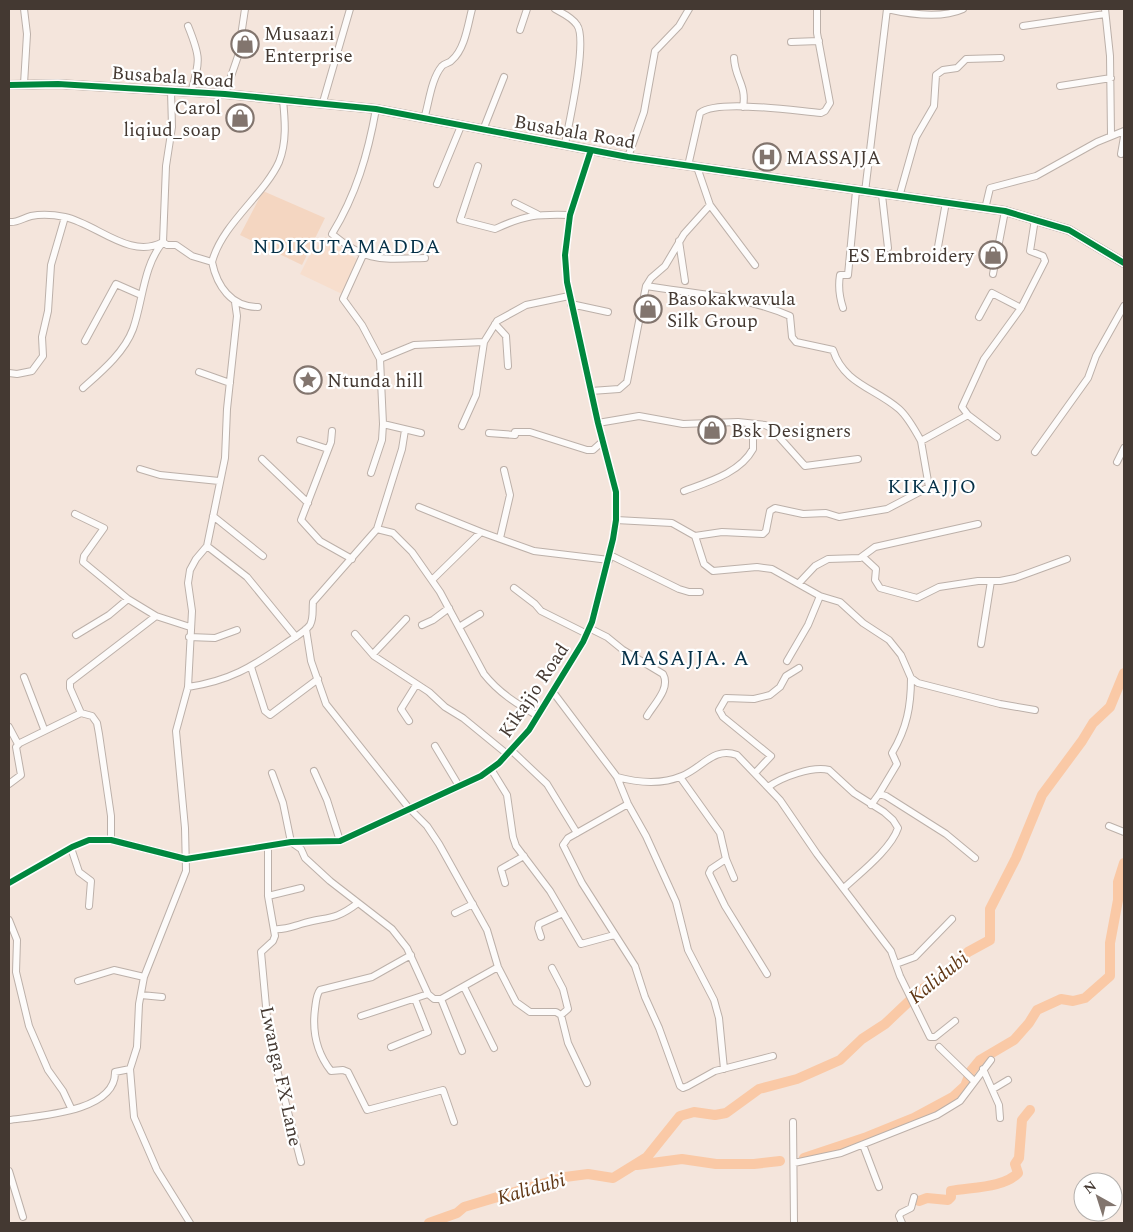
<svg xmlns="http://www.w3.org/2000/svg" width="1133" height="1232" viewBox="0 0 1133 1232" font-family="Spectral,serif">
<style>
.built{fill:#f7decd}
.green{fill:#f4d6c1}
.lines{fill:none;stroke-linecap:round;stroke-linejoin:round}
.river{stroke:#fac9a6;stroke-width:10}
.street-casing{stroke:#bcb0a9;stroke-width:8}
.secondary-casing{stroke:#bcb0a9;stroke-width:10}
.street{stroke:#fdfbfa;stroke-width:6}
.secondary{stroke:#f6f1ee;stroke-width:9}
.cycleway-casing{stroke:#fff;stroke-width:9}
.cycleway{stroke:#00873e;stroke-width:6}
.labels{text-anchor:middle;stroke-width:4.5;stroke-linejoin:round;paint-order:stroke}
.poi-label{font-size:19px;fill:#443932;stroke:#fff;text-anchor:start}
.street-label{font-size:19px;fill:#443932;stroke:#fff}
.neighbourhood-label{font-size:20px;letter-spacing:1px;fill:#053047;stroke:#fff}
.water-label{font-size:20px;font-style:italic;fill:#603715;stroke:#fff}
.quarter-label{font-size:21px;letter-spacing:1px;fill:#053047;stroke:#fff}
</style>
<rect width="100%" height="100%" fill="#f4e5dc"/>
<path class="built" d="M325 237 358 260 342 294 300 274 308 258Z"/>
<path class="green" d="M263 191 325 218 302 265 240 235Z"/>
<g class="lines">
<path class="river" d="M804 1158 867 1137 914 1118 953 1097 965 1086 971 1071 980 1060 1014 1040 1029 1023 1037 1010 1061 999 1073 1001 1085 998 1110 976V943L1118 900V882L1124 863
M637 1165 682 1159 716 1164H754L780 1161
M919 1201 927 1198 948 1200 951 1197V1191C972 1187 1004 1188 1018 1173L1015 1164 1019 1158 1022 1120 1030 1110
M429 1223 457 1213 464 1207 565 1177 588 1174 613 1178 647 1157 680 1116 694 1112 715 1115 726 1113 759 1089 797 1079 840 1060 862 1039 885 1024 922 989 947 975 968 952 990 940V909L1016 858 1042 795 1082 741 1093 723 1110 707 1124 673"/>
<g class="street-casing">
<path id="street" d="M555 9C562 13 572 17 577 25 588 40 569 123 565 144
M887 9C909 14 941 19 963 9
M1105 9 1110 56 1111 135
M188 26C201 58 200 60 191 93
M1023 26 1105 14
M520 30 527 9
M791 42 819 41
M734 58C735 79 747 85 743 107
M24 84 27 34 24 9
M1060 86 1111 78
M225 94 238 56 245 9
M323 102 350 9
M376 109C368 154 356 195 332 234 367 263 382 259 425 258
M424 119C429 103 431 79 442 66 445 63 450 63 452 60 465 49 468 24 472 9
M483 130 504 77
M1121 154 1124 137
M628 157 644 112 655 51 679 26 689 9
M478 166 460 220 495 229C525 215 538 214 570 215
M688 166 700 113C718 99 795 111 821 113L825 111 830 103 817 33V9
M697 167 710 205 755 265
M437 184 461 126
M865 192 887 9
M882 195 888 248
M899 197 916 137 934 106 936 75 943 70 957 68 966 59 1001 58
M515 203 537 214
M985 209 990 188 1036 176 1097 142 1124 131
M9 222C17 223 23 218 31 216 42 214 55 215 65 217 97 224 130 260 163 242L166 166 172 127 171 91
M679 241 685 281
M363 255 343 299 362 325 380 359 383 424 421 433
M936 258 946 202
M993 274 1005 211
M646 286C695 294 745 296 790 316L792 337 796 342 833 350C844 384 875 388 899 409 908 417 915 430 921 441L968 415
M571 304 608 312
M258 307C231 307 217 286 212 262 222 224 264 195 279 162 287 142 285 120 283 100
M843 308C839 296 838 287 840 275H848L856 191
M979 317 992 293 1021 308
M495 324 506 336 508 366
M85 341 116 284 141 295
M380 359 414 345 484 342
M199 372 230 383
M9 373 17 374 32 371 43 356 42 337 48 311 51 265 65 217
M83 388C101 372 124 353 133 329 143 301 143 266 163 242L167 245H176L192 256 212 262
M591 391 619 389 627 382 646 286 651 278 665 266 684 234 710 205
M598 423 639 416 683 424 738 422 765 425 771 428 805 466 858 459
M462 426 476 395 484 342 497 321 526 305 569 296
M332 431 331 442 301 520 320 541 352 559
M489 433 515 435V432H530L587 450H593L602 442
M997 437 968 415 962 407 984 359 1021 308 1045 261 1043 256 1030 251 1035 219
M300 440 328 449
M1035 452 1088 378 1096 356 1124 306
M262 459 308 503
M1117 462 1124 448
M140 469 160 475 219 481
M371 473 382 440 383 424
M684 491C708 482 740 473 753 449V424
M419 507 481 532
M75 514 104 528 84 556 83 562 128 599
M213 516 263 556
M616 520 672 523 695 536 722 532 763 534 766 531 770 511 775 508 803 514 826 513 839 517 887 509 929 487 921 441
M377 529 393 533 412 552 440 592 484 674C499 693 517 704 538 716
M695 536 704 564 713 571 757 567 772 569 820 596 840 602 863 623 889 640 901 655 911 678 918 683 1000 704 1035 710
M500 538 510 495 504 470
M207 546 247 577 296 637
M610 555 679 589 689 592H700
M863 557 876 569 875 580 880 588 917 598 939 587 978 581H1000L1015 578 1067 559
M432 580 481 532 534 551 609 560
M799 583 815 566 828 559 860 558 875 547 978 524
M514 588 535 604 541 611 587 634
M422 625 433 620 449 608
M459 627 480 614
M589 628 607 637 623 650 663 674C671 688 654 704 647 716
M306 629 311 661 326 704 408 807 427 826 439 844 487 930 498 967 516 1002 530 1012H556L561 1015 568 1043 587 1083
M355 634 374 656 429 692 445 707 463 718 507 754
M76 635 109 615 128 599 156 616
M189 637 215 638 237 630
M981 644 991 581
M373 654 406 619
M787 661 808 625 820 596
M251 667 265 711 270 715 318 679
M24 677 44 729
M188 687C229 681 252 667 285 644 293 638 304 633 310 625 314 617 312 611 313 602L377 529 402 449 405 430
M553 692 617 777 628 804 646 836 676 902 688 950 714 1000 719 1018 724 1069
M81 713 70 688V682L156 616 190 627
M409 721 401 709 416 685
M9 727 18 744
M435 746 459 786
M511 750 547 784 577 833
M491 769 507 795 513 837 516 846 550 891 581 944 614 935
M314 771 327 800 340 841
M756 772 771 756 723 717 719 710 726 698 754 699 770 695 780 687 786 676 799 668
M272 773 283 803 291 842 301 849 305 858 330 881 392 929 407 948 428 994 434 999H441L498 967
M617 777C639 783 661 785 682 776 702 768 714 746 737 755L780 800 817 854 891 951 900 976 930 1037H935L955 1021
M680 777 720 833 726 859 734 878
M9 784 21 775 16 747 20 743 81 713 92 716 97 723 99 734 111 816V840
M768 787C782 777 812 766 829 770L854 793 884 812 893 820 898 828C891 849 860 873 844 888
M879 794 897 764 892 753C907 728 911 706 911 678
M628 804 568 838 563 845 582 883 635 966 645 997 659 1028 680 1086 683 1088 688 1086 715 1071 773 1056
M871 805 879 794 886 796 946 834 975 858
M1109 826 1124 832
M268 846V896L275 936 273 941 261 952 267 1017 275 1062 301 1162
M71 848 79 872 91 881 89 906
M726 859 711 869 709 873 725 906 767 974
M9 883 72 847 89 840H111L186 859 291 842 340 841 481 776 499 763 529 730 583 642 592 622 613 539 616 520V492L598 423 567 282 565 255 570 215 591 150
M505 883 501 869 524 856
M268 896 301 888
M455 913 473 904
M9 920 17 940 16 972 29 1026 48 1070 63 1091 71 1108
M274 929C285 930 291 927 301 924 327 916 333 922 358 903
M541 937 538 928 539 924 563 913
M411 955 372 977 320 990C316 995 316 1002 315 1009 312 1032 317 1053 331 1071L343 1070 348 1072 367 1110 443 1090 454 1122
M896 964 915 957 952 919
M552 968 563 989 568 1009 561 1015
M78 981 114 970 144 977
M464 987 494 1048
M141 995 162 997
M441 999 462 1051
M361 1016 428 994
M391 1047 428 1032 415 999
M939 1047 974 1081
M983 1069 999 1105 1000 1118
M993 1089 1008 1080
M9 1120C38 1116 116 1112 115 1072L130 1069
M793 1122 794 1223
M863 1145 879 1187
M794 1163 841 1153 937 1115 960 1101 991 1060
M9 1171 23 1217
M190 1223 157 1170 134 1117 130 1069 137 1047 139 1004 144 977 186 871 185 828 176 731 188 687 192 611 188 583 190 570 196 559 207 546 225 458 227 409 237 316 235 302
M902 1223 899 1216 901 1213 911 1208 914 1197"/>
</g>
<g class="secondary-casing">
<path id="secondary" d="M9 85 58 84 225 94 376 109 628 157 1005 211 1069 230 1124 263"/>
</g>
<use href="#street" class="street"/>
<use href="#secondary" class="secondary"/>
<g class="cycleway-casing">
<path id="cycleway" d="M9 85 58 84 225 94 376 109 628 157 1005 211 1069 230 1124 263
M9 883 72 847 89 840H111L186 859 291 842 340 841 481 776 499 763 529 730 583 642 592 622 613 539 616 520V492L598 423 567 282 565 255 570 215 591 150"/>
</g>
<use href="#cycleway" class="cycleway"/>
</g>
<defs>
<g id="shop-ring" transform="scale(1.4375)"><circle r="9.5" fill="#fff" stroke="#82756e" stroke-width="1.5"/><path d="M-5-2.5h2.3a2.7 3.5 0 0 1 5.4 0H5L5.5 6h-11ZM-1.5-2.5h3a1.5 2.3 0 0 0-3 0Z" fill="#82756e"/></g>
<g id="hospital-ring" transform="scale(1.4375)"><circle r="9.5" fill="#fff" stroke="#82756e" stroke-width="1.5"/><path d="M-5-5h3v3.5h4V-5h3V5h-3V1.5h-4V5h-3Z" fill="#82756e"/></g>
<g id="sight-ring" transform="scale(1.4375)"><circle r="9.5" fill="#fff" stroke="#82756e" stroke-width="1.5"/><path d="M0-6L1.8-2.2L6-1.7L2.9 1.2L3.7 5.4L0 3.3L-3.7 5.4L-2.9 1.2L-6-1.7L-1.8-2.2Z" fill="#82756e"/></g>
</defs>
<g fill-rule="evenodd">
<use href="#shop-ring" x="245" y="44"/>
<use href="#shop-ring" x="240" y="118"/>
<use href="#hospital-ring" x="767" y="157"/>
<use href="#shop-ring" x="993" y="255"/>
<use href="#shop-ring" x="648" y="309"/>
<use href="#sight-ring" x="308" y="380"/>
<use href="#shop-ring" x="712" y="430"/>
</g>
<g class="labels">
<g class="poi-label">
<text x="264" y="40">Musaazi<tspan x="264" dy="22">Enterprise</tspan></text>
<text x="221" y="114" text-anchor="end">Carol<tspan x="221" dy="22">liqiud_soap</tspan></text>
<text x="786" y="164">MASSAJJA</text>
<text x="974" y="262" text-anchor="end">ES Embroidery</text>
<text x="667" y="305">Basokakwavula<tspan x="667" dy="22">Silk Group</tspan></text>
<text x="327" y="387">Ntunda hill</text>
<text x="731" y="437">Bsk Designers</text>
</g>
<g class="street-label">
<text transform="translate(173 76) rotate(4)" y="7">Busabala Road</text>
<text transform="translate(575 131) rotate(10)" y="7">Busabala Road</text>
<text transform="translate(533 690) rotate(-56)" y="7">Kikajjo Road</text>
<text transform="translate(282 1076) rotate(78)" y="7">Lwanga FX Lane</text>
</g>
<g class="neighbourhood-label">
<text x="347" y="253">NDIKUTAMADDA</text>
<text x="932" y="493">KIKAJJO</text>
</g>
<g class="water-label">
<text transform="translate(938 977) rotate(-39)" y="7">Kalidubi</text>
<text transform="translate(531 1188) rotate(-16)" y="7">Kalidubi</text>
</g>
<g class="quarter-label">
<text x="685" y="665">MASAJJA. A</text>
</g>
</g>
<rect width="1133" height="1232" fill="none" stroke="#443932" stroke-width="20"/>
<g transform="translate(1098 1197) rotate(321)"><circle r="24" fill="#ffffff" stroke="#b4b0ad"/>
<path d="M0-4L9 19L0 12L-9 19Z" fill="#82756e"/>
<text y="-8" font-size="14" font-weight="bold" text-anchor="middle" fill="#443932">N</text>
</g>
</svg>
